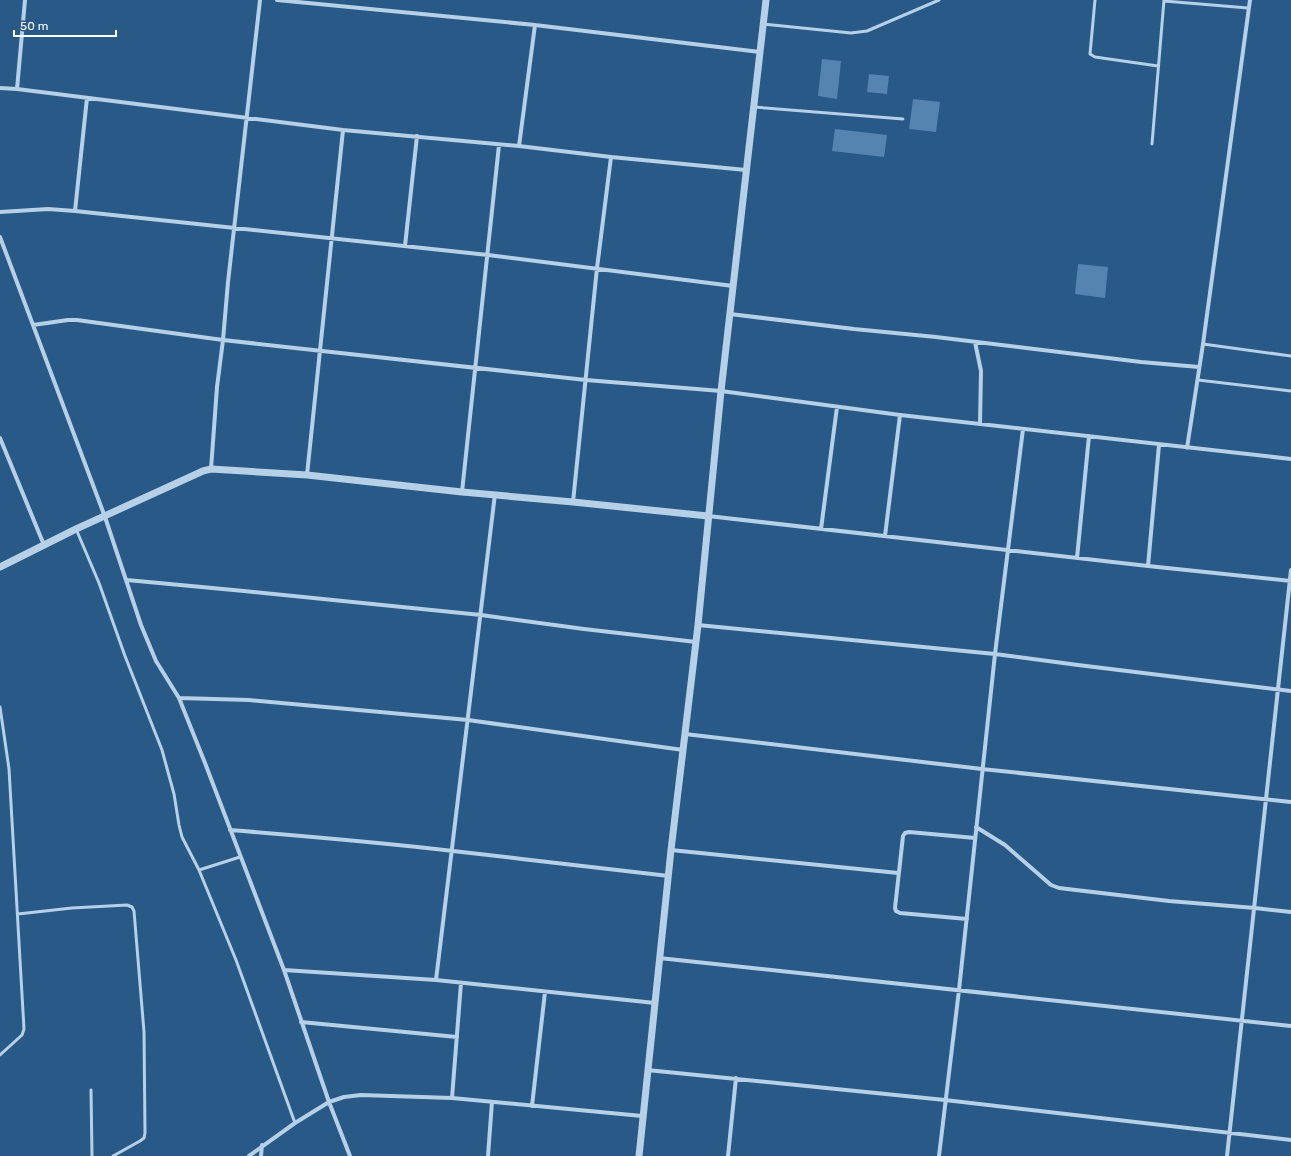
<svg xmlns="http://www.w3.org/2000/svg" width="1291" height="1156" viewBox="0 0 1291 1156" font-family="Rubik,sans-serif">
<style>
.building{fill:#5684b1}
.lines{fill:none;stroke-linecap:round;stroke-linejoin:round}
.service{stroke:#b6d0e8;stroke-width:3}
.minor{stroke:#b6d0e8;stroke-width:4}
.tertiary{stroke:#b6d0e8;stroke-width:7}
</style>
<rect width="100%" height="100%" fill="#295987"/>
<path class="building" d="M822 59 841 61 837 99 818 96Z
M869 74 889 76 887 94 867 92Z
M913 99 940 102 936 132 909 129Z
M835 129 887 135 884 157 832 151Z
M1078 264 1108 267 1105 298 1075 294Z"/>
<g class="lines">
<path class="service" d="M1095 0 1090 54 1095 57 1158 66
M1164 1 1248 8
M763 24 851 33 867 31 939 0
M754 107 903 119
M1152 144 1164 0
M1203 344 1291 356
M1198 380 1291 391
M76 529 99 583 125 656 162 750 174 794 179 825 182 837 199 870 236 960 295 1123
M0 707 9 769 24 1029 22 1035 0 1055
M199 870 240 857
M18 914 72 908 127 905 132 907 134 911 144 1032 145 1133 144 1138 140 1141 113 1156
M91 1090 92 1156"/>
<path class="minor" d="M277 0 535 25 760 52
M0 88 17 89 343 130 519 146 611 157 746 170
M17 89 25 0
M519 146 535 25
M75 211 87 98
M0 212 48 209 75 211 488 255 733 286
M0 237 105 517 141 625 156 661 179 698 205 763 284 970 329 1102 350 1156
M405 246 417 136
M730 314 854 329 936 337 1141 362 1199 367
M33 325 68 320H77L223 340 586 380 721 391 900 415 1291 459
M975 342 981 371 980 424
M0 438 44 545
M1187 448 1203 344 1250 0
M211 469 217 387 223 340 228 282 260 0
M307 475 343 130
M462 492 499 145
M573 502 597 268 611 157
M708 516 1148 566 1291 581
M821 529 837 407
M885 536 900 415
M1077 558 1089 436
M1148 566 1159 445
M127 580 244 591 481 615 584 629 696 642
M698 625 995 654 1078 665 1291 691
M179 698 249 700 468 720 683 750
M685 734 982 769 1291 802
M976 827 1005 845 1051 885 1059 888 1169 901 1255 908 1291 912
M230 830C304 836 378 842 453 851 525 859 596 868 669 876
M671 850 898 873
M967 919 900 913 896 911 895 908 903 836 905 833 909 832 975 838
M659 958 1291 1026
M284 970 436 980 655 1003
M436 980 495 494
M301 1022 457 1037
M647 1070 945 1100 1291 1140
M452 1098 461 983
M532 1106 545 992
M249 1156 295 1123 329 1102 344 1097 361 1095 452 1098 642 1116
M261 1156 262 1145
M488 1156 492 1102
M728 1156 736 1078
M939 1156 959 990 995 654 1023 429
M1227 1156 1291 570"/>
<path class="tertiary" d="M0 567 76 529 203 471 211 469 307 475 462 492 573 502 708 516
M639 1156 671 850 698 625 721 391 766 0"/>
</g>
<path d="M14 30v6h102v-6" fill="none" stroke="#ffffff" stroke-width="2"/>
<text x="20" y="30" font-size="12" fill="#ffffff" stroke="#295987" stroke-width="3" paint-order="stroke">50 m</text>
</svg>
